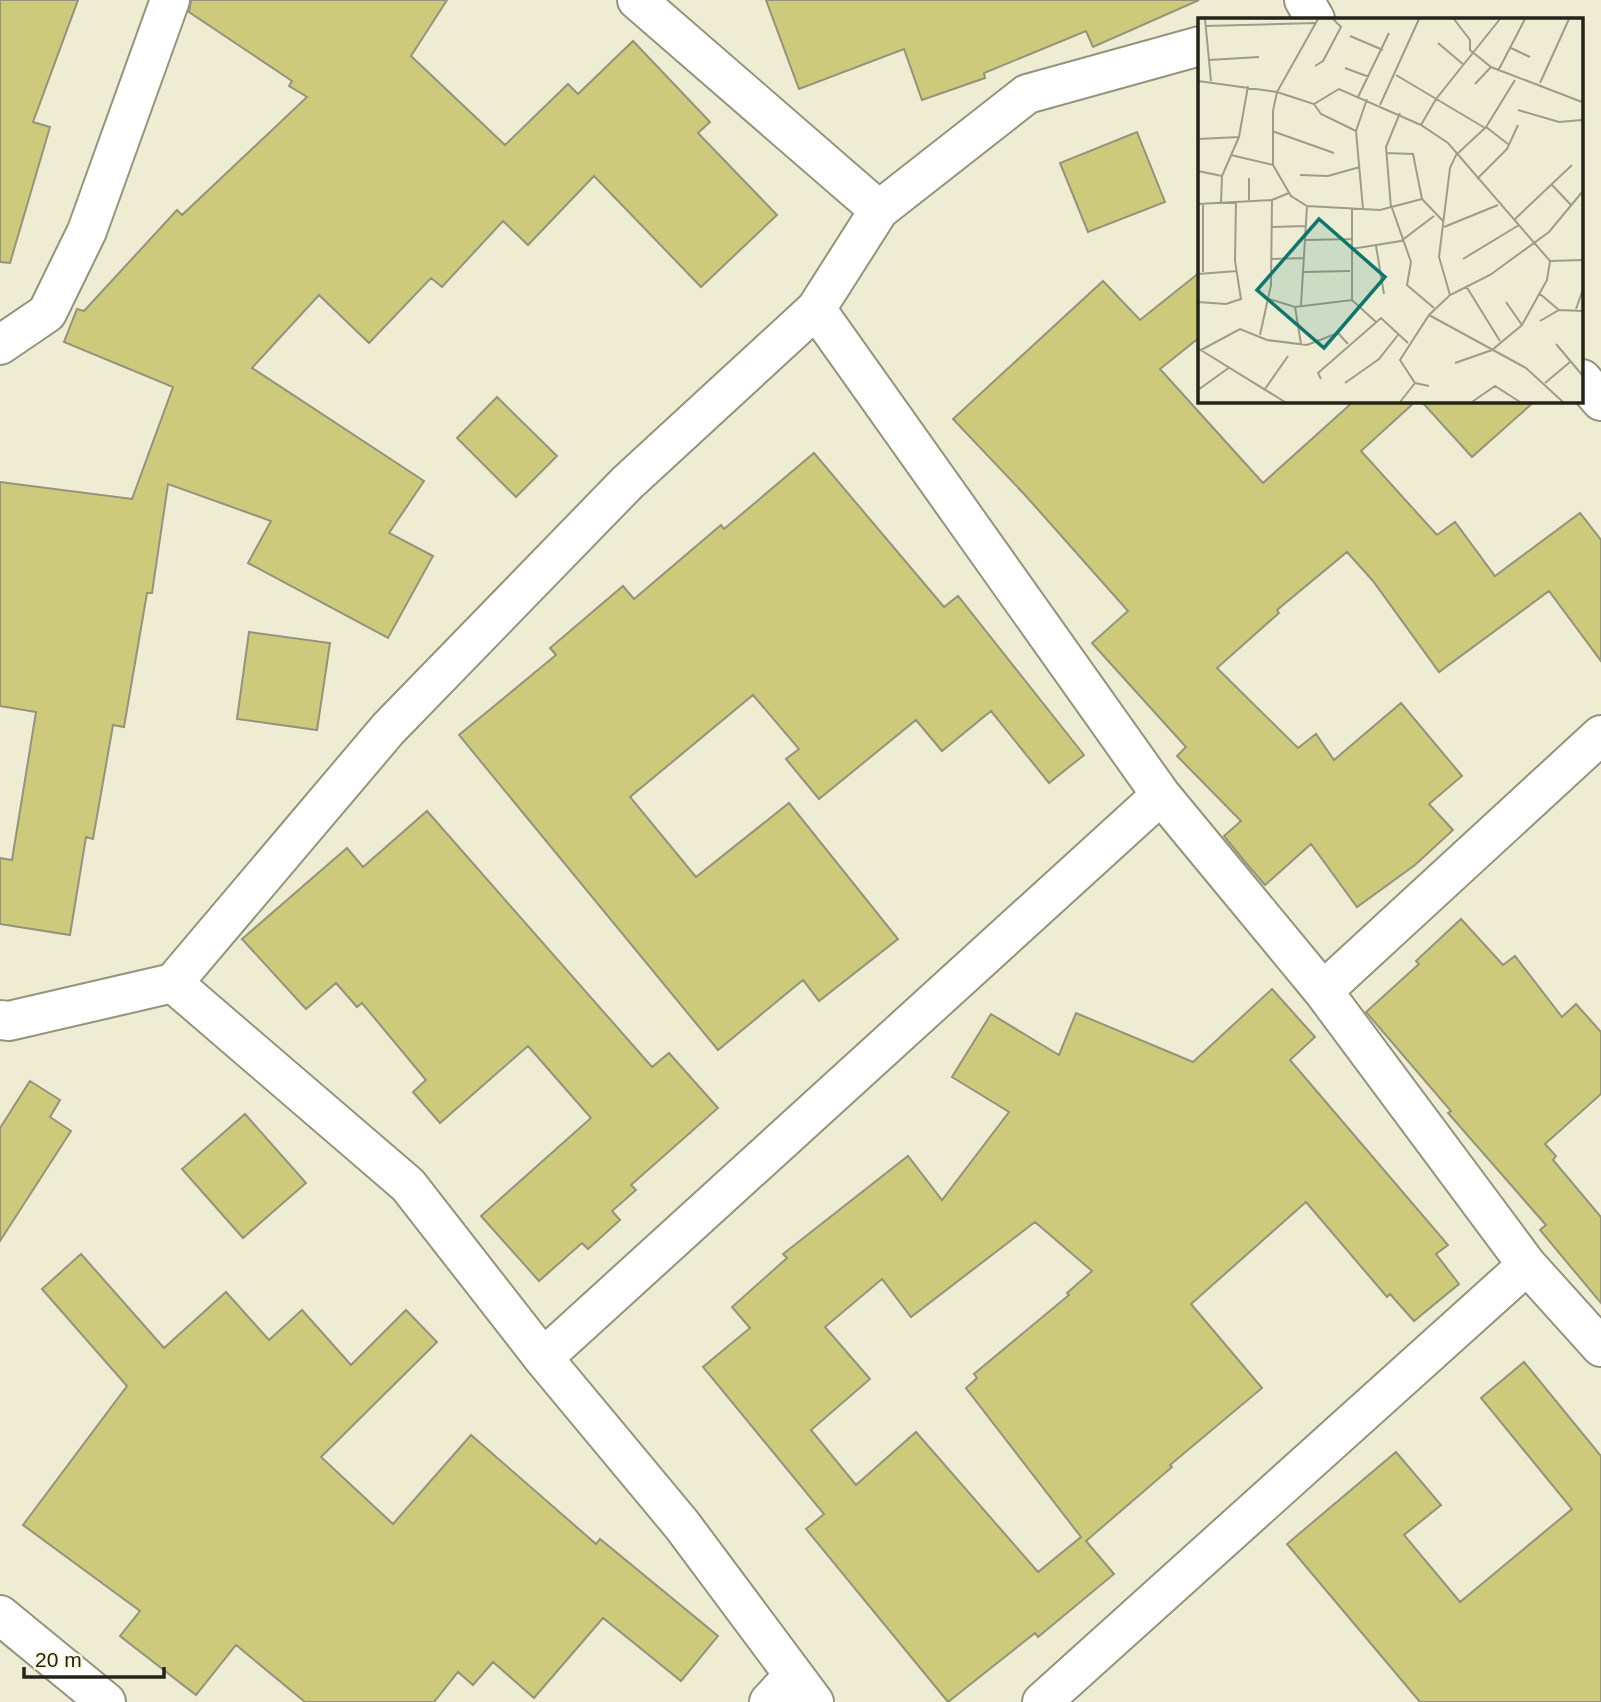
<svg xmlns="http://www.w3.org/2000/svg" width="1601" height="1702" viewBox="0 0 1601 1702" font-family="Arial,sans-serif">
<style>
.building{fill:#ceca7c;stroke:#94937b;stroke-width:2;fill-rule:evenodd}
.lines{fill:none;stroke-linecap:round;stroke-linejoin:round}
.street-casing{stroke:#94937b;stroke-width:42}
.street{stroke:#fff;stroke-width:38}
.inset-road{fill:none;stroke:#9d9c89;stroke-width:2}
.view{fill:#0f766e;fill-opacity:0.15;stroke:#0f766e;stroke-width:3.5}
.inset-edge{fill:none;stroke:#232319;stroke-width:3.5}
</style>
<rect width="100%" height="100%" fill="#eeedd3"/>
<path class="building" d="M0 0H78L33 122 50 127 10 263 0 262Z
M191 0H447L411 56 505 145 568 84 578 94 633 41 710 122 698 133 777 215 701 287 594 176 528 245 503 221 442 287 431 278 369 343 319 295 252 368 424 481 389 533 433 556 388 638 248 563 271 521 168 484 152 593H147L124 727 113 725 93 839 86 837 70 935 0 924V858L12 860 36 712 0 706V482L132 499 173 387 64 342 77 309 84 311 177 210 182 215 307 97 289 86 292 81 189 12Z
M766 0H1199L1093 47 1086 31 984 73 985 78 922 100 904 49 799 89Z
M1137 132 1165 202 1088 232 1060 163Z
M1200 272V337L1160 369 1263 483 1354 401H1416L1361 451 1437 535 1455 522 1495 576 1580 513 1601 540V661L1549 591 1439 672 1373 581 1347 552 1277 610 1279 613 1217 668 1298 748 1316 734 1334 760 1401 703 1462 776 1429 804 1453 830 1415 865 1357 907 1311 844 1265 885 1246 863 1224 836 1241 821 1177 756 1186 747 1092 643 1128 611 1025 495 953 419 1103 281 1140 320Z
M497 397 557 456 516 497 457 438Z
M1421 401H1535L1472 457Z
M814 453 944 607 958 596 1084 755 1049 783 991 711 942 751 916 720 819 799 786 759 799 749 753 695 630 797 696 877 789 803 898 939 819 1001 803 980 718 1050 459 735 556 655 550 648 623 586 634 599 721 525 724 529Z
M249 632 330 643 317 730 237 719Z
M427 811 652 1067 669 1053 718 1108 631 1185 636 1190 612 1211 620 1220 588 1249 582 1243 539 1281 481 1216 591 1118 528 1046 440 1123 413 1092 426 1080 362 1003 357 1007 336 983 306 1009 242 939 347 848 363 867Z
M1461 919 1503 965 1515 956 1562 1017 1576 1004 1601 1032V1094L1545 1144 1556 1156 1553 1160 1601 1217V1303L1540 1230 1546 1225 1448 1113 1451 1111 1366 1012 1419 964 1416 961Z
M1272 989 1315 1037 1290 1060 1448 1245 1436 1254 1459 1284 1414 1321 1390 1294 1387 1297 1306 1202 1191 1304 1262 1388 1170 1465 1172 1467 1086 1541 1114 1574 1038 1637 1035 1633 948 1702 806 1529 824 1514 703 1367 750 1328 732 1307 787 1258 783 1254 908 1156 942 1200 1009 1112 952 1077 991 1014 1059 1055 1076 1013 1193 1062ZM1035 1222 1092 1271 1067 1293 1069 1295 974 1374 977 1378 966 1388 1081 1537 1038 1572 916 1432 856 1485 811 1430 870 1379 825 1327 882 1279 911 1317Z
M30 1081 60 1100 50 1117 71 1131 0 1241V1128Z
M245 1114 306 1183 243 1238 182 1169Z
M81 1254 164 1348 226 1292 269 1340 302 1310 351 1365 406 1310 437 1342 321 1457 393 1524 471 1435 596 1544 600 1539 718 1636 681 1681 603 1618 534 1698 493 1662 473 1685 458 1672 434 1702H305L236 1645 196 1695 120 1636 140 1611 23 1525 127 1386 42 1289Z
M1524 1362 1601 1456V1702H1420L1287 1544 1396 1452 1441 1505 1404 1535 1460 1602 1572 1509 1481 1398Z"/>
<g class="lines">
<g class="street-casing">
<path id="street" d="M637 0 879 210
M1304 0 1315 19
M816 309 1161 795 1323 991 1527 1265 1601 1347
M0 345 47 313 87 231 170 0
M1582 379 1601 401
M173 983 408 1185 543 1358 682 1525 814 1702
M1323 991 1601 735
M0 1020 9 1021 173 983 388 729 627 483 816 309 879 210 1027 94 1200 46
M543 1358 1161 795
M0 1615 106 1702
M769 1702 793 1676
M1042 1702 1527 1265"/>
</g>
<use href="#street" class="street"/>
</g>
<g transform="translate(1198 18)">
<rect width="385" height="385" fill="#eeedd3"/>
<path class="inset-road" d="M7 1 13 63M120 1 79 74 75 93V147L93 178 109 188 182 192 224 181M256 1 272 22V32L293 49 384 84M7 8 117 5M152 18 185 32M240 25 266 47M313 30 332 39M11 42 61 39M117 48 125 43 143 9 135 1M147 50 171 59M300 53 327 1M198 57 287 110M0 63 79 74 116 86 123 96 158 113M342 65 371 1M277 66 293 49M160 79 191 15M385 79V104M116 86 141 71 223 107 250 125 352 243 385 242M182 87 221 1M320 92 361 104 384 102M223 107 238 81 302 1M288 109 310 126M74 113 136 135M0 121 41 119M188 135 215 136 224 181 245 203M33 137 75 147M0 153 24 158M102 157 130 158 162 149M51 160V182M279 161 309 131 320 107M354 167 373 187M23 185 24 158 41 119 50 68M0 186 74 182 91 175M193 190 188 129 202 95M194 190 213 244 209 267 236 290M165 191 158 113 169 81M317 201 374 147M74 209 108 208M246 209 300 187M108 222 154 221M178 228 186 276M153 231 203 223 236 198M73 241 106 240M265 241 321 207M5 254V186M106 254 152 253M0 256 39 253M268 268 302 323M342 276 361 292M252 277 241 239 252 150 258 137 288 109 317 62M71 281 97 289 154 282 178 304M154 282V190M0 284 28 286 43 281 37 243 38 183M308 284 324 307M103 287 109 188M97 289 103 326M378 291 385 271M231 297 328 350 365 384M342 303 361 292 385 293M62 317 73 267 74 182M358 326 385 358M1 331 87 384M3 332 42 311 69 322 109 327 140 315 150 326M257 345 294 332 324 307 349 262 352 243M123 361 120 355 183 300 210 325M147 365 181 341 200 317M347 365 372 344M231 368 217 365 202 342 231 297 252 277 292 257 351 214 385 173M67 371 90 338M0 372 32 349M202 384 217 365M274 384 297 368 322 384"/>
<path class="view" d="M121 201 187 259 126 330 59 272Z"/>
<rect width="385" height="385" class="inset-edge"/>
</g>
<path d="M24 1667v10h140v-10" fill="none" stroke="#232319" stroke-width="3.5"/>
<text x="35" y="1667" font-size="21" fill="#232319" stroke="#fbfae0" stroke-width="5" paint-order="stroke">20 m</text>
</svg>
